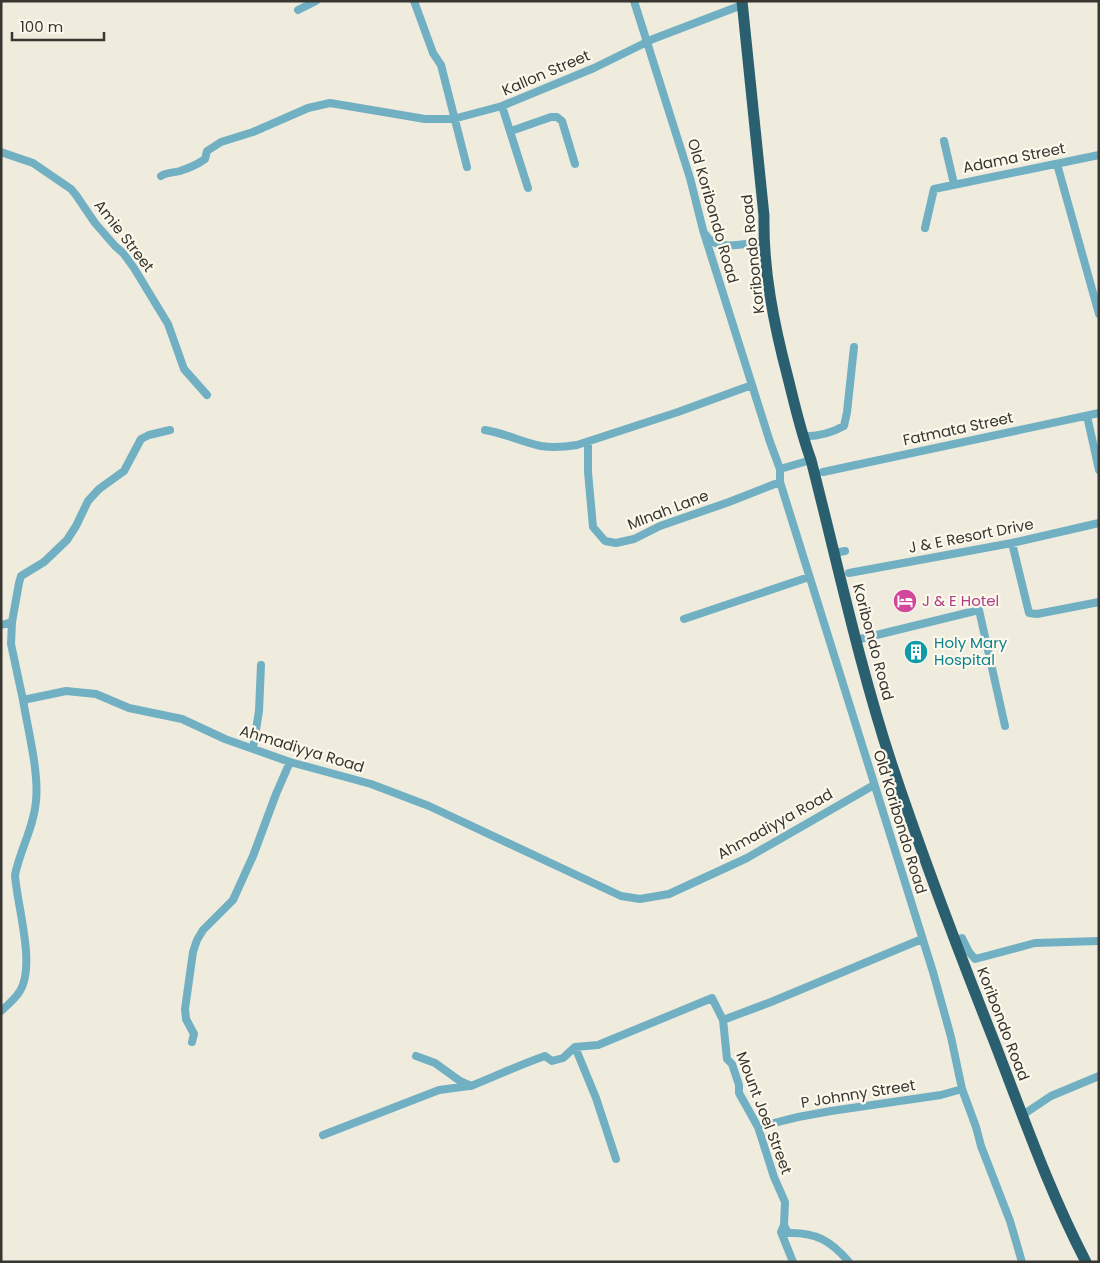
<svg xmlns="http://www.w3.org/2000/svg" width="1100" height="1263" viewBox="0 0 1100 1263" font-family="Poppins,sans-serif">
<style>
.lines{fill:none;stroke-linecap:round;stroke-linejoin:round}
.minor{stroke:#71b0c3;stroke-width:8}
.highway{stroke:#295f6e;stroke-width:11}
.labels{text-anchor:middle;stroke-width:4.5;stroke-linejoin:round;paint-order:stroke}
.street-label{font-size:15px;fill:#373631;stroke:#fcf8eb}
.hotel-label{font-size:15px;fill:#b23c85;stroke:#fcf8eb;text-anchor:start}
.culture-label{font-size:15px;fill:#0d838f;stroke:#fcf8eb;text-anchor:start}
</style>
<rect width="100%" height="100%" fill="#efebdd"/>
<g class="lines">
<path class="minor" d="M414 1 433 53 441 65 467 167
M634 1 690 178 703 230 770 442 780 469
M298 10 316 1
M502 106 528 188
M511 131 551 117H557L562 121 575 164
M944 141 954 184
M1 152 33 163 71 189 76 195 95 223 115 246 123 253 134 268 168 324 184 369 207 395
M1057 164 1099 314
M161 176C167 172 173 173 180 171 189 168 197 165 205 159L207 151 221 142 253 132 308 108 330 103 425 119H453L502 106 594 68 653 39 742 5
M925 228 934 189 1099 155
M705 234C716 253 746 243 764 241
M1087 416 1099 470
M170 430 149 435 141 439 124 471 99 489 88 501 76 526 67 540 44 562 21 576 19 583 12 622 11 644 23 700 66 691 96 694 129 708 182 719 225 739 290 762 371 784 429 806 621 896 640 899 669 894 747 858 874 785
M485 430C504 433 522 442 541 446 553 448 565 447 577 445L678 412 752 385
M802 436C817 437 831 433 844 426L847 412 854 347
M588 443V472L593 527 605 541 616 543 634 539 660 526 729 502 780 482
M811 460 780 469V482L933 972 951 1037 962 1089 976 1127 981 1146 1010 1221 1022 1262
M823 472 1099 413
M1012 543 1029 613 1037 614 1099 602
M834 553 845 551
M849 573 1012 543 1099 523
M684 619 809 577
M1 625 12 622
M856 640 979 610 1005 726
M253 748 259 711 261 665
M955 940 962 938 969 952 975 959 1035 943 1099 941
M1 1011C8 1005 15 999 20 991 36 965 17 906 15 875 20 850 34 827 36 801 39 772 28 730 23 700
M723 1020 727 1059 732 1064 739 1085V1093L758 1127 774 1177 785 1202 784 1225 788 1233C816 1232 831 1241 849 1262
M192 1042 194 1034 186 1019 185 1009 193 952 197 940 203 930 233 900 253 856 276 794 290 762
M575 1047 596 1098 616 1159
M416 1056 435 1063 460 1081 471 1086C496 1076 519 1065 545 1056L552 1061 563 1058 575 1047 598 1045 712 998 723 1020 771 1002 922 939
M1021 1116 1051 1096 1099 1076
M758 1127 798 1117 831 1111 941 1095 962 1089
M323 1135 439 1090 469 1086
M784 1225 781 1232 793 1262"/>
<path class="highway" d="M742 1 764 216C763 271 774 325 788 378 795 406 801 433 811 460 837 561 859 665 892 765 923 858 958 950 994 1041 1023 1116 1049 1191 1086 1262"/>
</g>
<defs>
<g id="hotel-disc" transform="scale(1.25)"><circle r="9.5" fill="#d1479c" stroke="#fcf8eb"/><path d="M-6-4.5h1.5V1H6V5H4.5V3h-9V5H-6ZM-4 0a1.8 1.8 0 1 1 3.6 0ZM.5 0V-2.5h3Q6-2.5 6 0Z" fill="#fff"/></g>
<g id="building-disc" transform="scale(1.25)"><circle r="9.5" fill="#0f9aa8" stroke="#fcf8eb"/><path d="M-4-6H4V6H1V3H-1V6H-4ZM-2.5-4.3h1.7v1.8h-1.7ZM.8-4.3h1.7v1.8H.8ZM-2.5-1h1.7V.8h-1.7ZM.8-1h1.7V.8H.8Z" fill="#fff"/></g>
</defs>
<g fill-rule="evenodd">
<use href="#hotel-disc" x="905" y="601"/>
<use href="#building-disc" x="916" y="652"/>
</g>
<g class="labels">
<g class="street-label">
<text transform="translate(546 73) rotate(-23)" y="5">Kallon Street</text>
<text transform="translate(1014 158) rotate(-11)" y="5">Adama Street</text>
<text transform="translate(713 211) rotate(74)" y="5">Old Koribondo Road</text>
<text transform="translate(124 236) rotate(52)" y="5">Amie Street</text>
<text transform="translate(753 254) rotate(-96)" y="5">Koribondo Road</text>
<text transform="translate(958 429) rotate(-12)" y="5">Fatmata Street</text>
<text transform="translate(668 510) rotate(-21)" y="5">MInah Lane</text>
<text transform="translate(971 536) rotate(-11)" y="5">J &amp; E Resort Drive</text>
<text transform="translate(873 642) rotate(75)" y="5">Koribondo Road</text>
<text transform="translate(302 749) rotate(17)" y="5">Ahmadiyya Road</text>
<text transform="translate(900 822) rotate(73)" y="5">Old Koribondo Road</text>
<text transform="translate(775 824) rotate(-29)" y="5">Ahmadiyya Road</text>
<text transform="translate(1003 1024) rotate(69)" y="5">Koribondo Road</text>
<text transform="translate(858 1094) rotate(-9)" y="5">P Johnny Street</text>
<text transform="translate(764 1113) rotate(69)" y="5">Mount Joel Street</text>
</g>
<g class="hotel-label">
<text x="922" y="606">J &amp; E Hotel</text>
</g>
<g class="culture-label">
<text x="934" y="648">Holy Mary<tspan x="934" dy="17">Hospital</tspan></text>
</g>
</g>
<rect width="1100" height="1263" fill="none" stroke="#373631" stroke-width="5"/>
<path d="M12 32v8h92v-8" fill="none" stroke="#373631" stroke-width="2.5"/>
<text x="20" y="32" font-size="15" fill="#373631" stroke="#fcf8eb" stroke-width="4" paint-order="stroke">100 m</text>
</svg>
